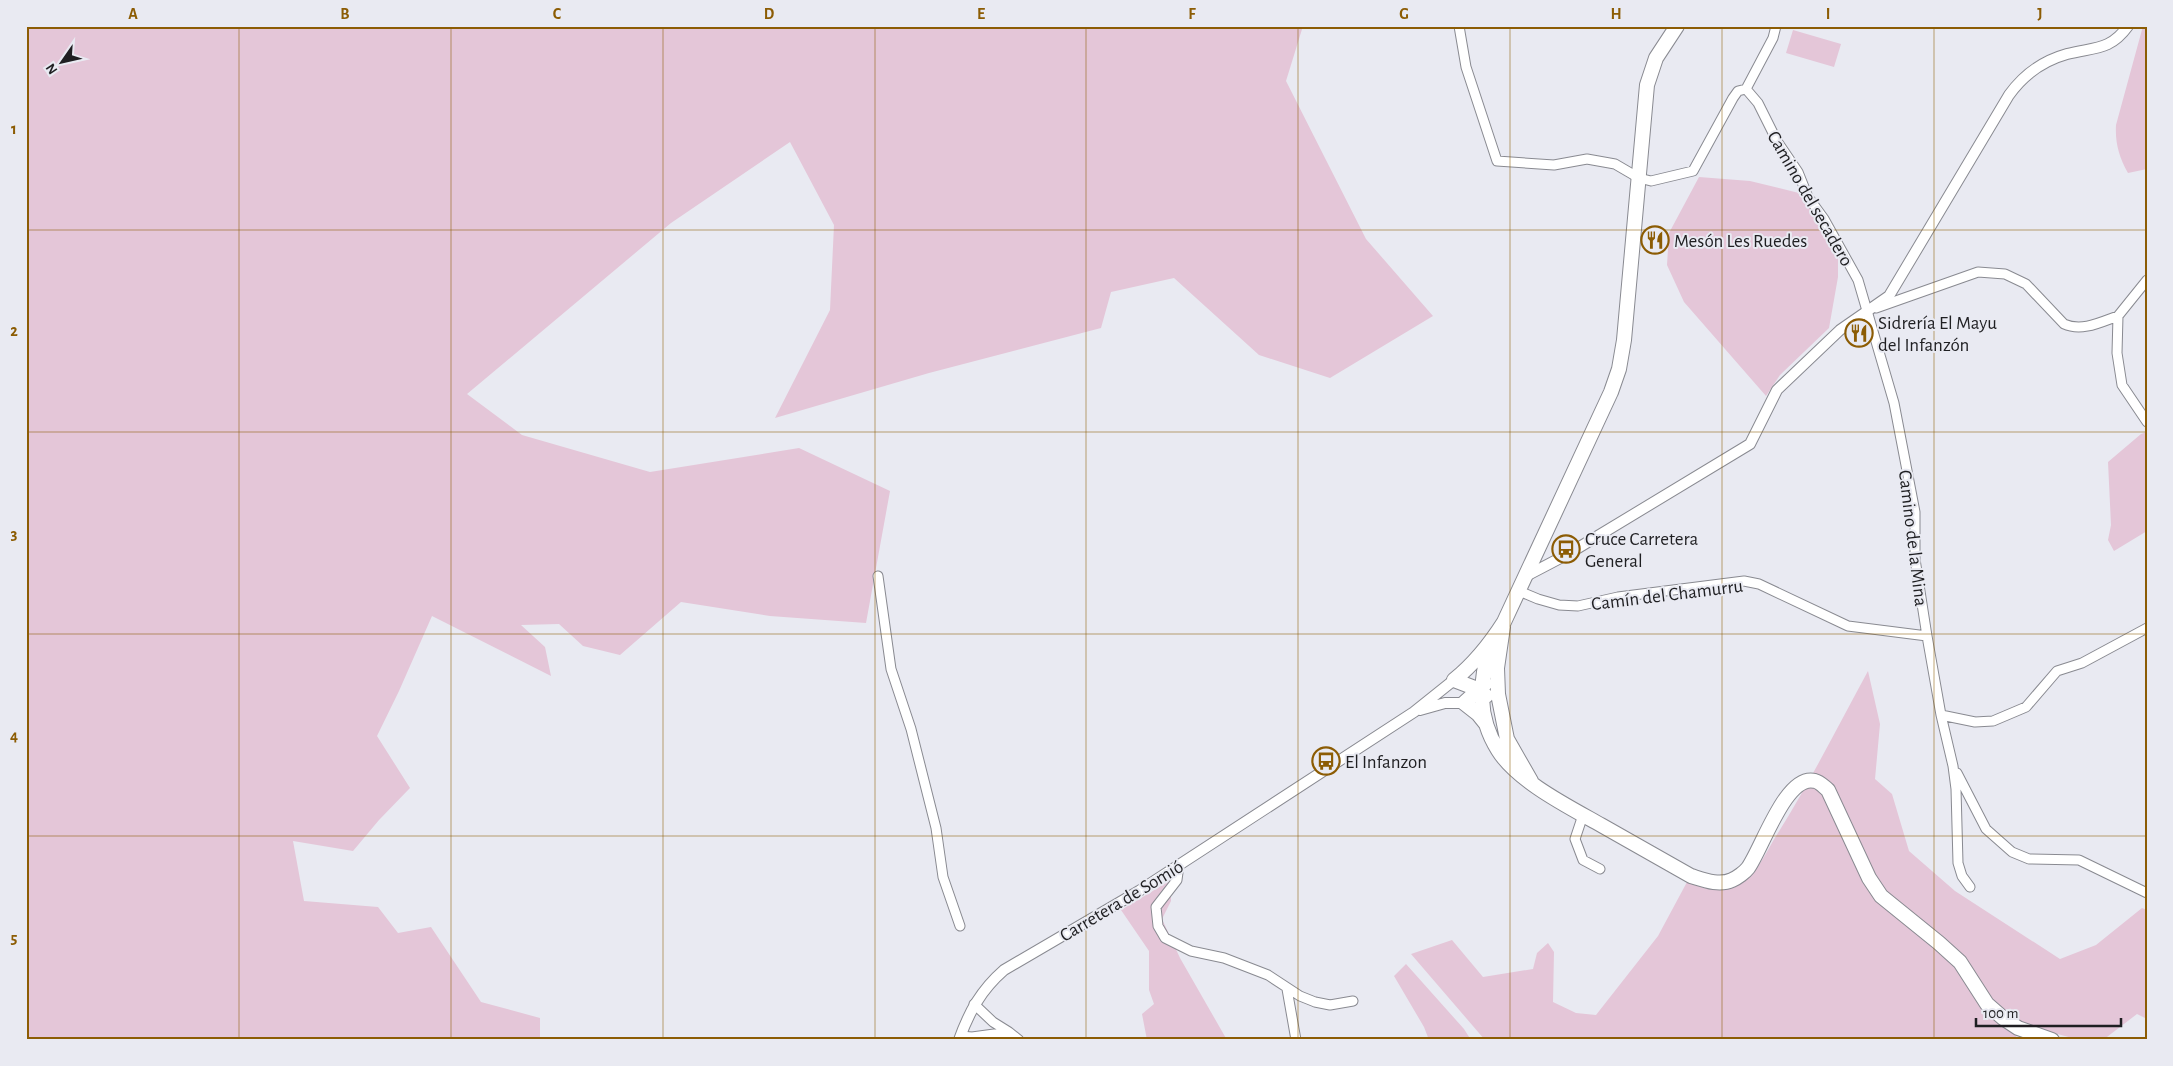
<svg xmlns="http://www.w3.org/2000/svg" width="2173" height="1066" viewBox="0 0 2173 1066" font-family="'Alegreya Sans',sans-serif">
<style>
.green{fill:#e4c6d8}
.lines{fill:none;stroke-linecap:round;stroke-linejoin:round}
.minor-casing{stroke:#898a91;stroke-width:11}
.tertiary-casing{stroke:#898a91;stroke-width:12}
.trunk-casing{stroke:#898a91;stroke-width:16}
.minor{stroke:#fff;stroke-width:9}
.tertiary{stroke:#fff;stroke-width:10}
.trunk{stroke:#fff;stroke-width:14}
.grid{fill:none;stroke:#8c5c04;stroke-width:1;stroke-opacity:0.55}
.labels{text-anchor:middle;stroke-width:4;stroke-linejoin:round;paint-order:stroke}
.street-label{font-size:19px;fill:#1f1f22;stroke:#e9eaf2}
.poi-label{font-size:19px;fill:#1f1f22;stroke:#e9eaf2;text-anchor:start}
.neatline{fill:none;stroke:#8c5c04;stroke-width:2}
.grid-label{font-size:16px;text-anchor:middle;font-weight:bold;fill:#8c5c04}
</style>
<rect width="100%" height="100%" fill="#e9eaf2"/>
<path class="green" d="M26 26H1303L1286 81 1366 239 1433 316 1330 378 1259 355 1174 278 1111 292 1101 328 929 373 775 418 830 310 834 225 790 142 671 223 467 394 522 435 650 472 799 448 890 491 866 623 770 616 681 602 620 655 583 646 559 624 521 625 545 647 551 676 432 616 399 691 377 736 410 788 379 820 353 851 293 841 304 901 378 907 398 933 431 927 481 1002 540 1018V1040H26Z
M2143 26H2147V169L2128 173C2119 157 2115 143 2116 125Z
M1793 30 1841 44 1834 67 1786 53Z
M1699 177 1750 181 1799 193 1814 211 1838 251V277L1829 328 1780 375 1766 396 1684 302 1667 265 1669 233Z
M2147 432V531L2114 551 2108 540 2111 525 2108 462 2141 434Z
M1868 671 1880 724 1875 779 1892 794 1909 851 1955 891 2060 959 2096 945 2142 908 2147 910V1019L2137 1014 2103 1040H2080L2024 1025 2014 1040H1485L1411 954 1452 940 1483 977 1533 969 1537 953 1548 943 1554 952 1553 1002 1576 1013 1596 1015 1658 936 1687 882C1705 889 1723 894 1741 883 1756 874 1765 855 1773 841 1808 786 1837 728 1868 671Z
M1171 880V901L1162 919 1180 958 1227 1040H1147L1142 1014 1154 1004 1149 990V951L1121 910Z
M1406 964 1464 1029 1471 1040H1429L1424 1027 1394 976Z"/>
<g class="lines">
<g class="minor-casing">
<path id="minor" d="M1459 26 1466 67 1497 161 1554 165 1587 159 1615 164 1639 178 1651 181 1693 171 1733 98 1738 91 1746 89 1773 38 1776 26
M1746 89 1758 103 1777 141 1798 172 1808 197 1824 219 1858 280 1894 403 1915 512V559L1927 636 1941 715 1953 766 1956 789 1958 863 1962 876 1970 887
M2147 280 2118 316 2117 353 2122 385 2147 422
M1876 308 1978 272 2005 274 2026 284 2064 324C2082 332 2101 322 2118 316
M878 576 891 669 911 729 936 828 943 877 960 926
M1519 591 1538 599 1559 605 1578 606 1618 597 1744 581 1759 584 1848 626 1927 636
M1941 715 1975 722 1993 721 2026 707 2057 671 2082 663 2147 628
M1957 773 1986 829 2012 852 2029 859 2079 860 2147 893
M1583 815 1575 839 1583 860 1600 869
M1179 865 1177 880 1156 907 1158 926 1165 938 1191 951 1224 958 1268 975 1300 996 1315 1002 1330 1005 1353 1001
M1287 989 1296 1040
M974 1004 993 1022 1009 1032
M961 1036 972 1037 1009 1032 1019 1040"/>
</g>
<g class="tertiary-casing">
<path id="tertiary" d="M1526 576 1568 554 1750 444 1777 390 1840 330 1889 296 2009 95C2024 74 2042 61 2067 54 2094 47 2110 51 2128 26
M1420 710 1445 703H1464
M959 1040C969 1012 981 990 1004 970L1139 891 1414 712 1454 680"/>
</g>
<g class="trunk-casing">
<path id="trunk" d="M1503 627 1497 668 1498 694 1507 739 1531 781
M1490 644C1480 682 1476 715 1498 750 1517 781 1569 807 1601 825 1631 842 1661 859 1691 876 1704 880 1719 886 1732 880 1737 878 1745 872 1748 868 1762 849 1786 773 1815 781 1820 782 1824 787 1828 790L1869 878 1881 896 1939 943 1960 962 1987 1004 2003 1018 2018 1028 2052 1040
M1454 680C1475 663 1490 644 1504 622L1611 392 1619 369 1624 340 1647 85 1656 58 1677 26
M1454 680 1480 690 1486 696
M1485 684 1464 703 1478 714 1486 724"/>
</g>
<use href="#minor" class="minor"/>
<use href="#tertiary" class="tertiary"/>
<use href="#trunk" class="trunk"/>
</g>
<path class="grid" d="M239 26V1040M451 26V1040M663 26V1040M875 26V1040M1086 26V1040M1298 26V1040M1510 26V1040M1722 26V1040M1934 26V1040M26 230H2147M26 432H2147M26 634H2147M26 836H2147"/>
<defs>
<g id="restaurant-ring" transform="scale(1.4375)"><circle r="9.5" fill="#e9eaf2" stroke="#8c5c04" stroke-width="1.5"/><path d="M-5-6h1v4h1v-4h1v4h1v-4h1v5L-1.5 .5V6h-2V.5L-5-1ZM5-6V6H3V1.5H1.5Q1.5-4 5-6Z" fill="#8c5c04"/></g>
<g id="bus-ring" transform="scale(1.4375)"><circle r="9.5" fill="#e9eaf2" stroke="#8c5c04" stroke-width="1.5"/><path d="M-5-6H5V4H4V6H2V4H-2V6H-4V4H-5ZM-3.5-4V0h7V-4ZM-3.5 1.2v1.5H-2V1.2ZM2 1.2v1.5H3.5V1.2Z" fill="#8c5c04"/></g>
</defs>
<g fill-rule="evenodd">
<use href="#restaurant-ring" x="1655" y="240"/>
<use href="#restaurant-ring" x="1859" y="333"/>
<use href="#bus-ring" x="1566" y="549"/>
<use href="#bus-ring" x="1326" y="761"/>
</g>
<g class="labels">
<g class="street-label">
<text transform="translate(1811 198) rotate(60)" y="7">Camino del secadero</text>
<text transform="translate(1914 538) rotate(83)" y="7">Camino de la Mina</text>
<text transform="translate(1667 594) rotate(-7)" y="7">Camín del Chamurru</text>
<text transform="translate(1121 900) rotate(-31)" y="7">Carretera de Somió</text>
</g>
<g class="poi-label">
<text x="1674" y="247">Mesón Les Ruedes</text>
<text x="1878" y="329">Sidrería El Mayu<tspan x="1878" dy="22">del Infanzón</tspan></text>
<text x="1585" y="545">Cruce Carretera<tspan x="1585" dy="22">General</tspan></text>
<text x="1345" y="768">El Infanzon</text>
</g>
</g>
<rect width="2173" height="1066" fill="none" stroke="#e9eaf2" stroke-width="55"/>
<g transform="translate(62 62) rotate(236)" stroke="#e9eaf2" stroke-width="4" paint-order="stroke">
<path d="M0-4L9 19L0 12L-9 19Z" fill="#1f1f22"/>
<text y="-8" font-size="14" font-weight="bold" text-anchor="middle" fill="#1f1f22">N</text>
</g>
<path d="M1976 1018v8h145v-8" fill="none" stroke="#1f1f22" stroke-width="2.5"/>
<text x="1983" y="1018" font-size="15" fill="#1f1f22" stroke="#e9eaf2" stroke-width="4" paint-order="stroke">100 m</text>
<rect x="28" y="28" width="2118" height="1010" class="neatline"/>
<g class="grid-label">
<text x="133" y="19">A</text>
<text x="345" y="19">B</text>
<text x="557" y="19">C</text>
<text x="769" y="19">D</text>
<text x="981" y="19">E</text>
<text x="1192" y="19">F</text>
<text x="1404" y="19">G</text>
<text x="1616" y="19">H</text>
<text x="1828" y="19">I</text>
<text x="2040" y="19">J</text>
<text x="14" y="134">1</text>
<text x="14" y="336">2</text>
<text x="14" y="539">3</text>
<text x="14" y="741">4</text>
<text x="14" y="943">5</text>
</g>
</svg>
